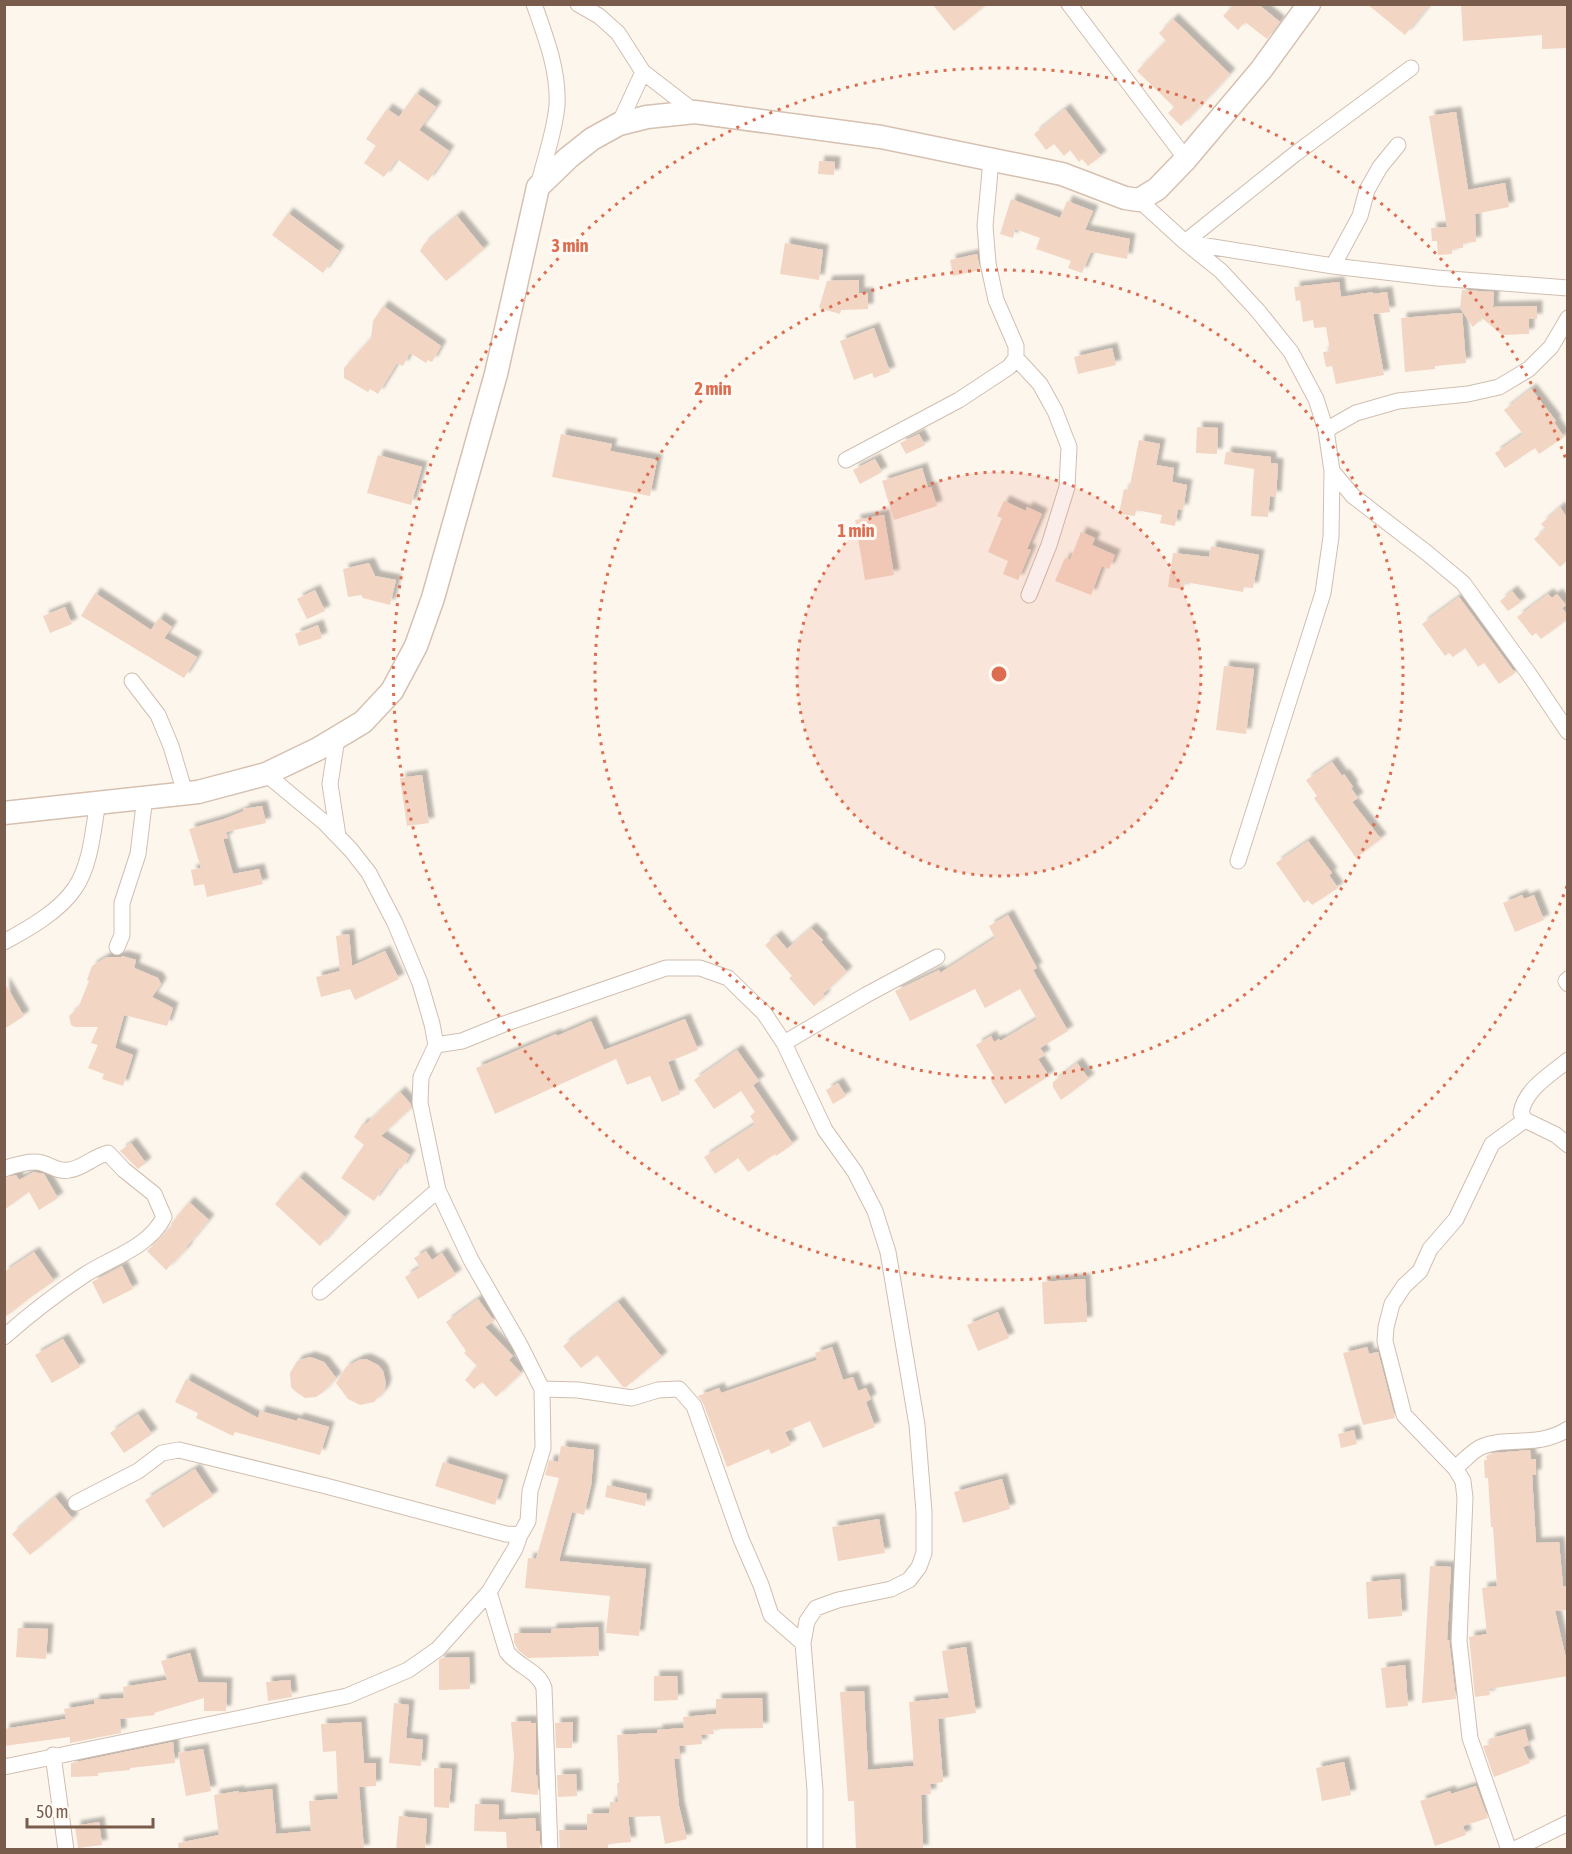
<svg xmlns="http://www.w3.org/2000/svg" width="1572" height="1854" viewBox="0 0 1572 1854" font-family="'Asap Condensed',sans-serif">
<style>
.building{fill:#f3d5c3;filter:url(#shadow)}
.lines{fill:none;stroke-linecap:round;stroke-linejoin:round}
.street-casing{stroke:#d1beb0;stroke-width:17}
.secondary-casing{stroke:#d6c0b0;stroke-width:25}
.street{stroke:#fff;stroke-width:15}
.secondary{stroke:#fff;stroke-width:22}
.ring{fill:none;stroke:#dc6d51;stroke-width:3;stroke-dasharray:3 6}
.centre{fill:#dc6d51;stroke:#fffaf3;stroke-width:3}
.ring-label{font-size:18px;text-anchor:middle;font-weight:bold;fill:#dc6d51;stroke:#fffaf3;stroke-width:6;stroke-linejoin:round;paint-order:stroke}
</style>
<defs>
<filter id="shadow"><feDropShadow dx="5.5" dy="-5.5" stdDeviation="1.5" flood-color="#0004"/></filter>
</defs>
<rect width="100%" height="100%" fill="#fdf6ec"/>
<path class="building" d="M932 4H987L954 31Z
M1234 4H1258L1280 22 1267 39 1245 22 1238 30 1223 16Z
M1367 4H1430L1405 35Z
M1461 4H1568V48L1542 49V35L1463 41Z
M1173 19 1230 74 1181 126 1168 113 1174 107 1137 71 1166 41 1159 33Z
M416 93 436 107 419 130 449 151 428 181 397 159 384 177 364 163 376 146 366 139 387 109 399 117Z
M1065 109 1101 156 1088 166 1082 159 1079 162 1070 150 1064 156 1054 144 1046 150 1034 134Z
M1456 112 1468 190 1505 183 1509 207 1475 214 1476 242 1463 243V248L1452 249V254L1438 255 1437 241H1432L1431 228 1447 227 1429 116Z
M819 161 835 162 834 175 818 174Z
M1011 199 1060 218 1067 201 1093 211 1085 230 1130 239 1127 259 1091 252 1082 273 1068 268 1071 261 1036 249 1040 238 1015 229 1013 238 1000 234Z
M288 213 339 251 323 273 272 235Z
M457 216 484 249 446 281 420 251 424 244Z
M785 243 823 250 819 280 780 274Z
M977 254 980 270 953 276 950 260Z
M859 280V293H868V309L841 310 840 314 819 308 827 281Z
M1339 282 1341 297 1373 292V294L1387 292 1390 312 1373 314 1384 375 1336 384 1332 366 1326 367 1323 352 1330 351 1326 327 1314 328 1313 320 1303 322 1300 300 1296 301 1294 287Z
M1462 290 1494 292 1493 307 1537 306V319H1529V334L1502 335 1482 318 1473 327 1460 308Z
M383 306 441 346 432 362 428 360 426 363 410 353 403 366 397 363 378 394 370 389 368 392 344 378V368L371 338 373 321Z
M1462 313 1466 363 1435 366V369L1405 372 1401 318Z
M874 328 890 372 874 378 872 373 854 380 840 341Z
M1112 348 1116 365 1078 374 1074 357Z
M1531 389 1556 421 1554 422 1564 437 1539 454 1535 448 1505 468 1495 453 1523 434 1504 410Z
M1197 427 1218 428 1217 454 1196 453Z
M561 434 612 444 610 451 657 460 650 496 552 477Z
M919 434 925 445 906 454 900 443Z
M1139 440 1160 444 1156 465 1174 468 1172 482 1187 485 1183 510 1178 509 1175 526 1160 523 1162 515 1136 510 1135 516 1119 514 1124 489 1129 490Z
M1226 452 1271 457V463L1278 464 1276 497 1270 496 1268 517 1251 516 1254 469 1224 464Z
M378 455 422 467 411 505 367 493Z
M875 459 882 472 860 484 853 470Z
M922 468 928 488 931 487 937 506 894 520 882 481Z
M1004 501 1026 511 1027 507 1042 514 1027 549 1031 550 1018 580 1003 574 1008 561 988 552 1002 518 997 516Z
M1560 507 1568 519V560L1560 567 1534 539 1546 529 1541 524Z
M884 515 894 575 865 580 855 520Z
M1081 532 1095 538 1092 545 1115 555 1109 569 1102 566 1091 595 1055 581 1065 558 1070 560Z
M1211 546 1259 555 1253 588 1244 587 1243 592 1185 582 1184 589 1168 587 1173 553 1209 557Z
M369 563 375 576 396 580 390 605 363 598 361 595 348 597 343 569Z
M315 590 325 611 307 619 297 599Z
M1512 591 1521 602 1508 611 1500 601Z
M95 593 151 630 159 618 172 627 164 638 197 657 184 678 81 616Z
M1548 594 1552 598 1557 594 1566 605 1562 608 1568 615V619L1541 639 1536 633 1532 636 1517 617Z
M1459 597 1515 673 1499 684 1484 663 1478 667 1465 648 1453 657 1449 653 1445 656 1422 624Z
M65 607 72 624 50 633 43 616Z
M318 625 322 638 299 646 295 634Z
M1224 666 1254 669 1246 734 1216 730Z
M1332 762 1342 776 1344 774 1353 787 1351 788 1358 798 1352 802 1381 839 1356 858 1314 798 1317 796 1306 780Z
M422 775 429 823 407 826 400 778Z
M262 806 266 823 226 832 228 838 223 839 233 874 259 869 263 884 207 897 204 884 194 886 191 870 201 868 189 829 224 819 244 811 243 809Z
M1308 841 1332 873 1329 875 1338 888 1312 905 1308 900 1304 903 1276 863Z
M1522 895 1524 899 1534 895 1544 920 1515 932 1503 903Z
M1008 915 1037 968 1033 970 1068 1031 1040 1048 1045 1055 1038 1059 1049 1076 1005 1104 991 1081 995 1078 976 1045 991 1036 994 1042 999 1039 1000 1041 1037 1019 1020 989 985 1008 975 989 910 1021 895 991 939 970 940 973 995 938 989 926Z
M811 928 823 940 821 942 847 972 823 994 825 996 814 1006 789 978 792 976 765 945 776 936 787 949Z
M349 934 352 966 385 951 399 979 355 1000 350 989 321 997 316 977 340 971 336 936Z
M122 956 136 960 134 968 158 978 161 984 152 997 173 1008 167 1026 124 1015 115 1048 133 1055 123 1086 102 1079 104 1074 88 1068 98 1045 91 1043 98 1027H75L71 1025 69 1016 78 1008 89 981 87 980 92 966 107 957H121Z
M4 982 24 1016 4 1029Z
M685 1019 698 1050 668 1062 680 1094 662 1102 650 1076 627 1085 616 1059 495 1114 476 1068 556 1034 557 1036 591 1021 604 1050Z
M737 1050 759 1081 753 1085 793 1144 776 1156 775 1154 748 1172 738 1158 715 1174 704 1157 755 1124 750 1116 755 1112 741 1091 714 1109 694 1080Z
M1077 1063 1089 1079 1061 1100 1053 1087V1082Z
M838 1083 846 1096 833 1104 826 1090Z
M400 1092 410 1103 411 1108 381 1136 410 1155 401 1169 398 1167 374 1201 341 1178 364 1145 354 1137 363 1123 365 1125Z
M131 1143 146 1163 138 1169 120 1151Z
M34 1172 44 1174 58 1198 39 1210 29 1192 4 1210V1178L16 1175 19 1180Z
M299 1177 345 1217 320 1246 275 1204Z
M189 1202 209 1220 186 1247 187 1248 166 1270 147 1251 172 1226 171 1224 173 1221Z
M426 1251 432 1260 442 1253 456 1275 418 1299 405 1277 420 1267 414 1258Z
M34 1252 54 1281 31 1297 4 1318V1272Z
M122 1266 133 1289 103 1304 92 1282Z
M1085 1279 1087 1322 1044 1324 1042 1282Z
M478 1299 494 1321 485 1327 513 1356 509 1360 521 1373 496 1397 482 1382 474 1389 465 1380 477 1366 464 1353 466 1351 446 1322Z
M618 1302 662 1357 626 1387H623L597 1355 581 1368 563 1346Z
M998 1312 1009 1338 978 1351 967 1325Z
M63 1339 80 1367 52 1383 35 1355Z
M832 1347 843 1380 853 1377 858 1391 866 1388 871 1399 866 1402 875 1427 823 1448 810 1421 785 1432 791 1445 771 1454 769 1449 727 1467 703 1403 698 1396 719 1388 721 1393 817 1360 815 1353Z
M1367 1347 1369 1354 1378 1352 1395 1418 1363 1425 1343 1353Z
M310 1357 324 1362 336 1378 322 1393 316 1397 305 1398 296 1392 291 1387 290 1373 297 1361Z
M366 1359 378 1365 383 1371 386 1384 384 1391 374 1402 360 1405 348 1399 336 1383 346 1367 359 1360Z
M186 1379 258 1418 260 1411 297 1421 298 1418 329 1427 320 1455 235 1432 233 1436 196 1418 198 1413 175 1402Z
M138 1414 152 1434 124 1453 110 1433Z
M1354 1430 1357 1444 1341 1448 1338 1434Z
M561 1446 594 1450 591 1486 584 1515 572 1512 559 1561 646 1569 639 1636 606 1633 610 1596 525 1588 528 1558 536 1559 559 1478 545 1475 549 1460 558 1462Z
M1530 1450 1531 1459H1536V1475H1532L1536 1543 1559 1542 1563 1586H1566L1568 1610 1555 1611 1568 1667V1676L1489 1689 1490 1695 1475 1697 1469 1637 1487 1634 1482 1588 1497 1586 1493 1527H1491L1488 1478H1485L1484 1460H1487L1486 1456 1494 1453Z
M443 1462 503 1480 495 1505 435 1486Z
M195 1469 213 1496 163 1528 145 1500Z
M1002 1479 1010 1509 963 1523 954 1492Z
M607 1485 647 1494 645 1506 605 1497Z
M55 1497 73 1519 30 1555 12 1534Z
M879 1519 885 1553 838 1561 832 1527Z
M1430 1566 1451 1567 1447 1640H1449L1456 1699 1422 1703Z
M1400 1579 1402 1616 1368 1619 1366 1582Z
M598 1627 599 1656 528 1658 518 1650 514 1642V1633H551V1629Z
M18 1628 48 1629 46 1659 16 1657Z
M966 1647 976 1713 938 1719 943 1782 930 1784 931 1794 921 1795 923 1850H856L854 1801H848L840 1692 864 1691 868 1770 914 1766 909 1702 949 1698 942 1651Z
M190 1653 198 1682 227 1683 226 1711H204V1698L154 1713 155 1715 120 1719 121 1733 70 1743V1737L4 1746V1729L66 1719 64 1709 94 1704V1700L124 1698 123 1687 167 1680 161 1661Z
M469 1657 470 1689 439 1690V1660L442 1658Z
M1405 1665 1408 1706 1386 1708 1381 1668Z
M654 1676H677L678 1700 654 1701Z
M290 1680 292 1697 268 1701 266 1682Z
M762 1698 763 1728 713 1729 714 1734 701 1735 702 1744 679 1746 680 1758 674 1759 679 1806 687 1839 665 1844 660 1816 628 1817 631 1842 608 1844V1848L560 1850 559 1830H587V1814L609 1813 610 1802H618L617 1783H619L617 1735 657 1733V1730L684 1728 683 1717 716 1714V1699Z
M394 1703 409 1705 406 1738 423 1740 421 1766 389 1763Z
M531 1721V1723H536V1775H537L538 1795 511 1792 514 1757 511 1722Z
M361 1722 364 1763H376V1786L359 1787 364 1850H179L178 1843 219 1835 214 1795 239 1791V1793L272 1789 276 1834 311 1831 309 1801 338 1799 336 1751 323 1752 321 1724Z
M573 1722 572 1748H556L555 1723Z
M1525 1729 1529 1745 1523 1747 1530 1763 1494 1777 1483 1746 1491 1744 1489 1739Z
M173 1742 175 1763 130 1768V1770L98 1773V1776L71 1777V1763Z
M203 1749 211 1791 186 1796 178 1753Z
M1344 1762 1351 1795 1322 1801 1316 1768Z
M434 1768 452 1769 449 1808 434 1807Z
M576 1774 577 1796 558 1797 557 1775Z
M1476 1786 1488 1818 1463 1826 1466 1835 1435 1846 1420 1801 1450 1791 1451 1794Z
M475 1804 499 1805V1820L535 1818 536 1831H540V1850H507L506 1832 474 1831Z
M399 1816 427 1819 425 1850H396Z
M99 1822 102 1845 78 1848 75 1826Z"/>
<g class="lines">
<g class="street-casing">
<path id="street" d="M534 4C545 35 559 71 557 105 555 132 544 160 538 187
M578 4 599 16 618 33 643 72 695 112
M1069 4 1186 159
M619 124 643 72
M991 160 985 226 988 263 996 300 1016 346V358L1040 384 1055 411 1069 447 1067 487 1049 545 1029 595
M1139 200 1185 242 1221 271 1258 311 1291 352 1316 399 1326 430 1332 471 1331 537 1323 593 1238 861
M1185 242 1295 154 1411 68
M1188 243 1333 266 1437 278 1568 288
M1333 266 1360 216 1367 190 1380 167 1398 145
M1326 430 1356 413 1398 401 1468 394 1499 387 1529 369 1551 347 1568 318
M846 460 959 400 1009 367 1016 358
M1332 471 1353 496 1427 553 1463 583 1529 674 1568 732
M132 681 158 715 171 746 185 793
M337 738 330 784 338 836
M4 942C28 929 60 911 75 888 91 865 93 829 98 802
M117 947 122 935V903L138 854 145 797
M1568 979 1566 981 1568 984
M784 1043 866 995 937 957
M436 1045 462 1041 504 1024 666 968H700L728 978 764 1013 784 1043 825 1130 855 1172 875 1211 888 1252 917 1425 924 1512V1553L919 1567 909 1580 891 1589 838 1600 816 1608 807 1621 803 1643 815 1790V1850
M1568 1060C1550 1075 1525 1089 1521 1113L1525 1120 1556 1135 1568 1145
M4 1169C14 1165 32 1160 42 1163 52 1166 58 1172 69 1170 82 1169 94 1156 108 1153L124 1170 154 1194 164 1217C149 1247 113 1257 86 1274 57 1293 30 1314 4 1337
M320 1292 438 1190
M542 1389 578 1390 632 1398 658 1390 679 1389 694 1406 741 1539 761 1585 771 1615 803 1643
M1455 1468C1463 1462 1472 1451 1481 1447 1509 1435 1536 1449 1568 1429
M76 1503 138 1471 162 1453 179 1450 326 1486 506 1534 520 1535
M489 1592 507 1652C517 1666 539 1671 544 1688L550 1850
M53 1755 66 1850
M4 1767 347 1696 408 1670 438 1649 489 1592 515 1549 520 1535 528 1521 530 1491 543 1448 542 1389 520 1345 471 1260 438 1190 420 1103 421 1077 436 1045 432 1024 420 983 395 923 369 873 351 850 325 823 266 774
M1509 1850 1470 1738 1459 1641 1465 1498 1463 1481 1455 1468 1404 1415 1385 1341 1386 1327 1392 1304 1404 1286 1420 1271 1430 1249 1456 1219 1492 1144 1525 1120
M1513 1850 1568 1823"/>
</g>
<g class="secondary-casing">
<path id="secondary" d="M4 813 198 792 266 774 318 749 363 722 392 691 416 646 433 598 496 374 538 187 568 158 592 139 619 124 647 117 695 112 881 137 1062 174 1125 198 1139 200 1157 189 1186 159 1261 70 1309 4"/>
</g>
<use href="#street" class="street"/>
<use href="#secondary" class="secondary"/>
</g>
<circle cx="999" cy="674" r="202" fill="#dc6d51" fill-opacity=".12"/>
<g class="ring">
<circle cx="999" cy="674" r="202"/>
<circle cx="999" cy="674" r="404"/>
<path d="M1567 886A606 606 0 1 1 1567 462"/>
</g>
<circle cx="999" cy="674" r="9" class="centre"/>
<g class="ring-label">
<text x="570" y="252">3 min</text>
<text x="713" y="395">2 min</text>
<text x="856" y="537">1 min</text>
</g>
<rect width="1572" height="1854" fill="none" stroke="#7a5c4d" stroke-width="12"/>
<path d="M27 1818v9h126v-9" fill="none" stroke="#7a5c4d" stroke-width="3"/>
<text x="36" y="1818" font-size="18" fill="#7a5c4d" stroke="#fffaf3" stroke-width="4.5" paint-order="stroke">50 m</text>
</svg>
